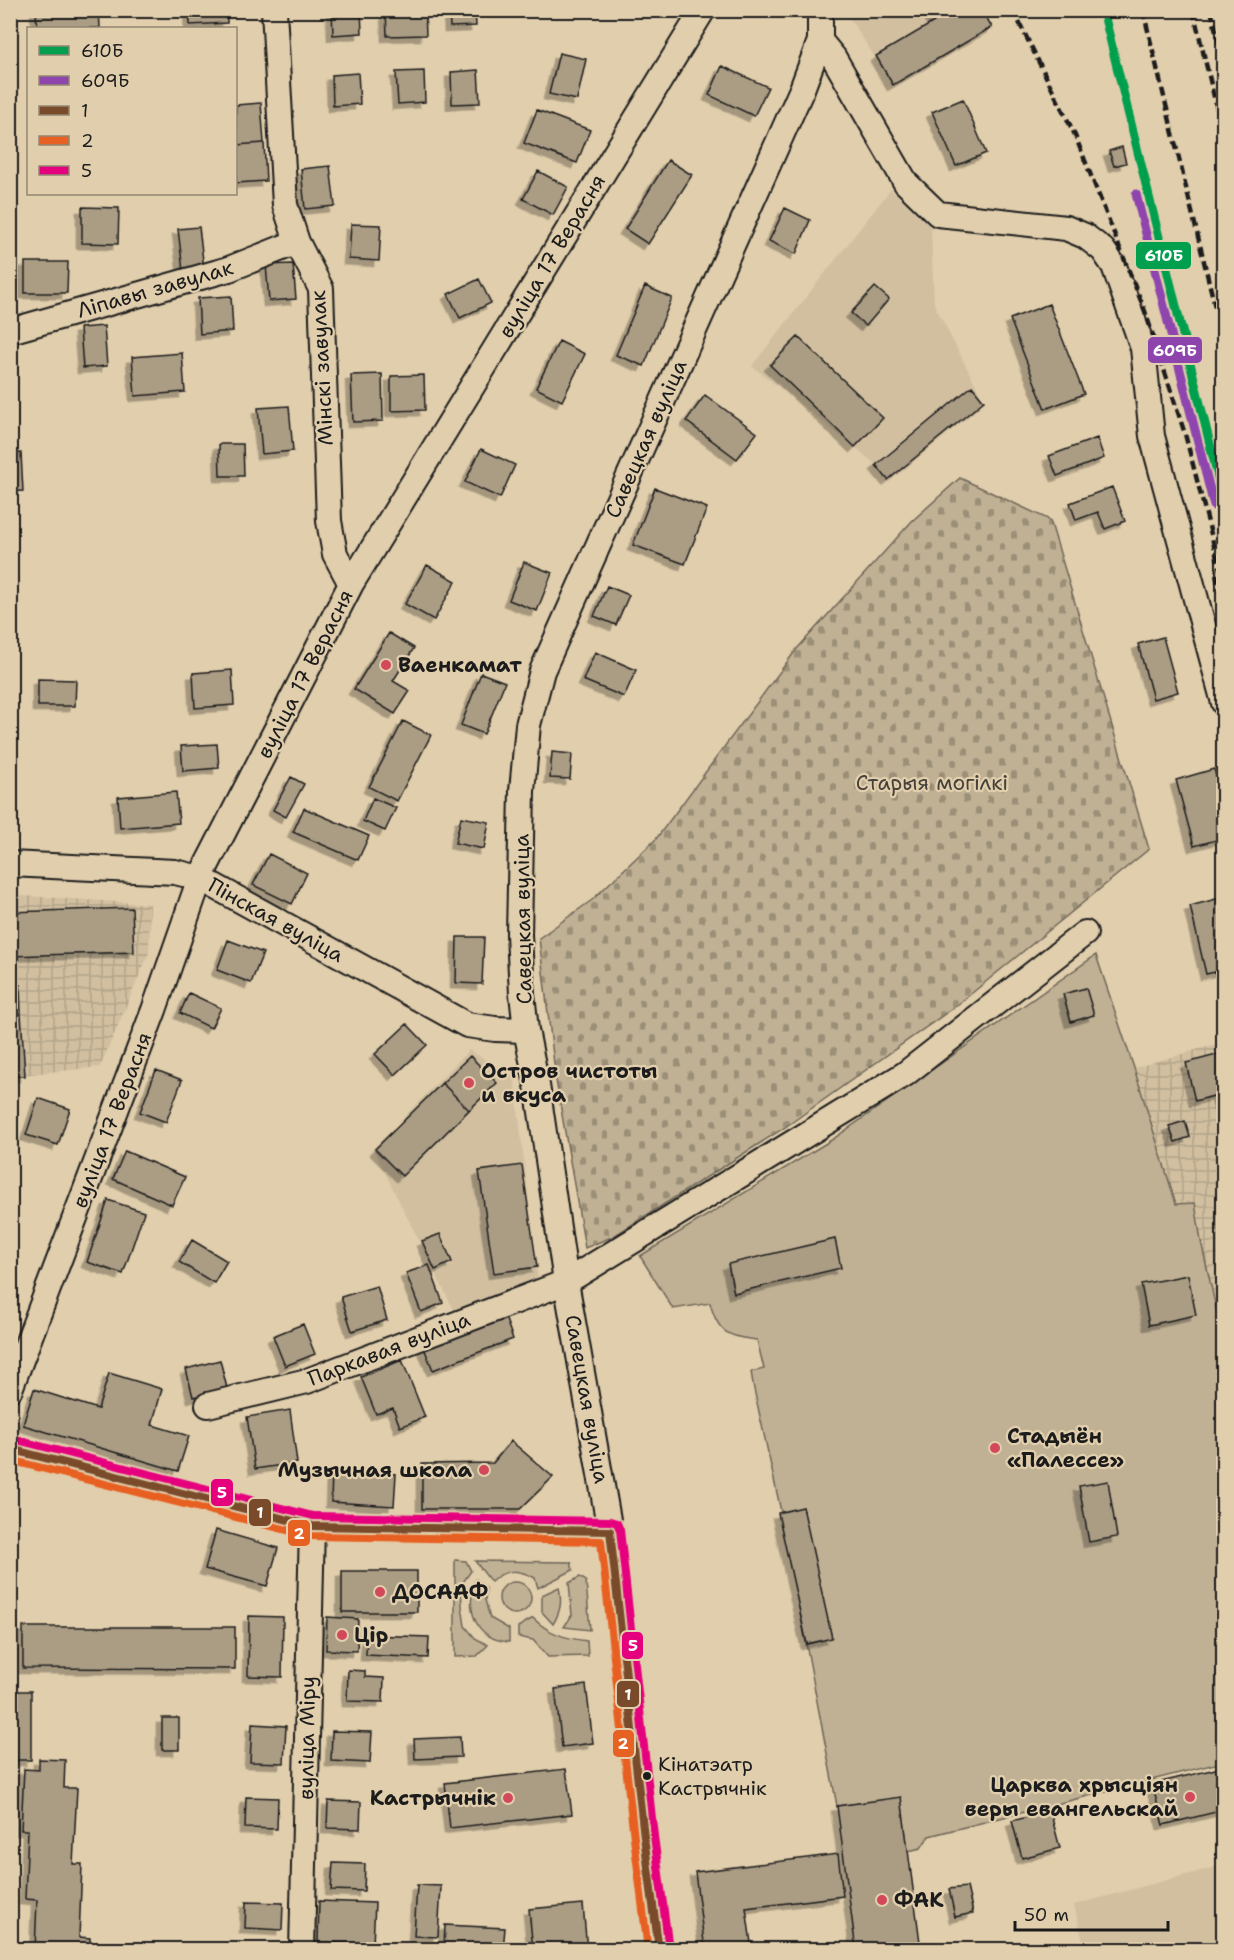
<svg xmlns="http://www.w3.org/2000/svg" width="1234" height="1960" viewBox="0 0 1234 1960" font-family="'Shantell Sans',sans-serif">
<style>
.built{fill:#d1bfa0}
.industrial{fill:url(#industrial-grid)}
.grass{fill:#c0b194;stroke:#6e6658;stroke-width:1.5}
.cemetery{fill:url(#cemetery-stones);stroke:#6e6658;stroke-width:1.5}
.building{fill:#ab9c84;stroke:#1c1c1c;stroke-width:1.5;filter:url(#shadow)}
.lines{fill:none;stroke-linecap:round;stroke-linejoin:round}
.minor-casing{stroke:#1c1c1c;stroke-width:28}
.minor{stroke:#e1ceac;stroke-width:24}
.rail{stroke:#1c1c1c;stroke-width:4.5;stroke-dasharray:9 4.5;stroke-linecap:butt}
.bus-1-casing{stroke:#e1ceac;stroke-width:12}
.bus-2-casing{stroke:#e1ceac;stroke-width:12}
.bus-3-casing{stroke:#e1ceac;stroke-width:12}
.bus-1{stroke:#7a4b2a;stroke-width:8}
.bus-2{stroke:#e76122;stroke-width:8}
.bus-3{stroke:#e5007d;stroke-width:8}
.rail-1-casing{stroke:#e1ceac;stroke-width:14}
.rail-2-casing{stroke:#e1ceac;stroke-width:14}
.rail-1{stroke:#019f4e;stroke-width:9}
.rail-2{stroke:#8e44ad;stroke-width:9}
.poi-dot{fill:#d1495b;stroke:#e1ceac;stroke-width:2}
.bus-dot{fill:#1c1c1c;stroke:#e1ceac;stroke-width:2}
.labels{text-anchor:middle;stroke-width:4.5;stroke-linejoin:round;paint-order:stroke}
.bus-label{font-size:20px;fill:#1c1c1c;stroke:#e1ceac;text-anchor:start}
.street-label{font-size:21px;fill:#1c1c1c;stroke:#e1ceac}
.poi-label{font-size:21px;font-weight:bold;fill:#1c1c1c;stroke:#e1ceac;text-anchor:start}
.park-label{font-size:21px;fill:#45413a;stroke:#e1ceac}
.line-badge{stroke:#e1ceac;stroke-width:2}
.badge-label{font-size:16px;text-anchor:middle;font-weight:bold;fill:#fff}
</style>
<defs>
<pattern id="industrial-grid" width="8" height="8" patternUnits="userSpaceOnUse" patternTransform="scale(1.5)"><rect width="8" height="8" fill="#d1bfa0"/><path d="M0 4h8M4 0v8" fill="none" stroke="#b3a489"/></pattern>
<pattern id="cemetery-stones" width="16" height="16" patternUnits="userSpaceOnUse" patternTransform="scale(1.5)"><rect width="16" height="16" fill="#c0b194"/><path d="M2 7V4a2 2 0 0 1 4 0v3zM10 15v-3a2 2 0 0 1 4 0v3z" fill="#9b8f78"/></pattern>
<filter id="shadow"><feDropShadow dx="-5.5" dy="5.5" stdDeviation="0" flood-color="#0004"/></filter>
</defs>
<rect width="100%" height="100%" fill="#e1ceac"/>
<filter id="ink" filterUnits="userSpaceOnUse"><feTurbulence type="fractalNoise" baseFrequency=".0167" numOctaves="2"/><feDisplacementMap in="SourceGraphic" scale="12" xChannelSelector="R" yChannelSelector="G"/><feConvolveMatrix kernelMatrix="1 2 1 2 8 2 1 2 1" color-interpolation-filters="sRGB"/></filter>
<g filter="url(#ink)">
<path class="built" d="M845 11H982L992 27 893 85Z
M891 189 931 227 934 304 984 401 888 480 876 465 855 447 752 366Z
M469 1050 514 1076 538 1281 455 1312 373 1149Z
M1223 1865V1949H1085L1074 1905Z"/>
<path class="industrial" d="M10 895 150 904 149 953 100 1067 11 1076Z
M1223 1042V1340L1201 1241 1195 1203 1176 1204 1134 1068Z"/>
<path class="grass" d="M1096 955 1134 1068 1176 1204 1195 1203 1201 1241 1223 1340V1762L929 1836 921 1848 908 1851 901 1798 837 1806 780 1507 754 1389 751 1372 764 1369 757 1340C728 1337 718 1333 710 1303L673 1309 640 1256 833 1139Z
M455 1560 466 1561 471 1571 461 1585 462 1606 465 1626 475 1638 488 1645 477 1656 455 1657Z
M475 1561 571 1562 573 1570 538 1588 535 1578C518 1569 506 1568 491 1582Z
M580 1577 586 1581 590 1630 564 1627 572 1615 569 1583Z
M476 1579 486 1588 485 1600 490 1618 509 1629V1642C474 1639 465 1608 476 1579Z
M499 1598a16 16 0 1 1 32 0a16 16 0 1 1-32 0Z
M559 1587C562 1601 561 1611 553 1624L542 1612V1595Z
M533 1618C549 1634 565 1638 587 1641L588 1656 548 1657 533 1640 518 1637V1627Z"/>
<path class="cemetery" d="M960 478 1050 520 1149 849 956 1006 784 1128 614 1236 585 1248 556 1080 539 938 592 900 656 839 796 650 912 521Z"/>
<path class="building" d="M36 10H99L100 28H37Z
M189 10H227V23L190 25Z
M332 10H361L362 33 333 35Z
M386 10H425L426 35 387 36Z
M449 10H475L476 26 450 27Z
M927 10H982L992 27 893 85 876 56 934 22Z
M559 53 586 59 577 100 549 94Z
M722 66 768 87 754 116 709 95Z
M478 70 480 103 452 104 451 72Z
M424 71 425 102 398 104 396 72Z
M358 73 360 104 333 106 332 75Z
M963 99 986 153 956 166 932 112Z
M261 103 264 143 236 145V105Z
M537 110 590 130 577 163 524 143Z
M264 143 266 181 236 183V145Z
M1122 147 1126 163 1114 166 1109 151Z
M668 160 692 175 648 244 625 229Z
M330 166 335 206 305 209 301 169Z
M538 171 568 187 553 215 523 199Z
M82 207 119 208 118 244 82 243Z
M785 208 810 220 796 254 769 241Z
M351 224 381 225 379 261 349 259Z
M199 227 204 269 183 271 178 229Z
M25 262H68L67 293H25Z
M293 264 296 299 269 301 266 265Z
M479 279 491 303 460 318 448 294Z
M645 286 672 298 644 366 616 355Z
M875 287 889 299 866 326 851 313Z
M231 296 233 331 200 334 198 298Z
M1049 304 1084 394 1045 409 1010 319Z
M104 326 107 366 83 368 80 328Z
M798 337 883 418 855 447 770 365Z
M559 341 585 354 562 401 536 388Z
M182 353 185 392 135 396 132 357Z
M382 374 383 421 353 422 351 375Z
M424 375 425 410 391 411V376Z
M972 386 984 401 888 480 876 465Z
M705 395 757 433 737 459 686 421Z
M289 406 293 451 262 454 258 408Z
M1097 438 1104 458 1057 476 1049 456Z
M219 444H243L244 476H220Z
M481 449 515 465 500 498 465 482Z
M10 453H21L23 491 10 492Z
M1112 487 1125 521 1105 529 1098 512 1076 520 1070 503Z
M655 488 707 508 685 564 633 545Z
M524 562 552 573 537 611 509 600Z
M427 565 456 581 434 620 405 604Z
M607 586 629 595 616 625 594 616Z
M389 633 414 648 393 681 410 691 395 714 354 689Z
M1163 637 1178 692 1153 699 1138 644Z
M595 652 636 670 624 697 583 680Z
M232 670 234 705 195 708 193 673Z
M481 673 505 682 484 734 461 725Z
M38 679 76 680 75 706H38Z
M403 721 431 735 397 801 369 787Z
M217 744 219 768 183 771 181 746Z
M552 752 572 754 570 779 550 778Z
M1214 769 1224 803V838L1194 846 1176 780Z
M291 777 304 784 286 817 273 810Z
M176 792 179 823 120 828 118 797Z
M373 798 396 808 385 831 363 821Z
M304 808 369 836 358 860 293 832Z
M461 817 489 822 484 849 455 843Z
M269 854 307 873 292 904 253 885Z
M1220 898 1224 914V970L1206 974 1190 906Z
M132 908 134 952 10 956V912Z
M457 937H484L482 984 456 983Z
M228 940 263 953 251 983 217 970Z
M20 985 21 1013 10 1014V986Z
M1086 988 1094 1015 1071 1022 1063 994Z
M189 993 221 1008 211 1028 180 1013Z
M21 1013 25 1076H10V1014Z
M407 1024 427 1045 395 1075 375 1054Z
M1224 1053V1123L1217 1095 1195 1101 1186 1063Z
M470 1056 497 1083 469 1110 442 1083Z
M156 1070 182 1080 166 1122 140 1112Z
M442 1083 469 1110 402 1176 375 1149Z
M38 1098 70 1109 58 1145 26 1135Z
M1185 1121 1190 1137 1175 1142 1169 1126Z
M125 1151 185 1177 172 1205 113 1179Z
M522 1165 537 1267 494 1273 479 1171Z
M108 1200 144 1212 123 1274 87 1262Z
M440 1234 452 1262 435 1270 422 1241Z
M835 1239 841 1268 734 1293 728 1264Z
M192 1240 227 1261 214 1283 179 1262Z
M429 1265 443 1303 421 1312 406 1273Z
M1188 1275 1196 1315 1149 1325 1141 1284Z
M377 1286 387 1320 352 1331 341 1297Z
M505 1317 513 1339 433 1370 424 1348Z
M303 1324 315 1354 285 1366 273 1336Z
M220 1360 227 1388 193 1397 186 1369Z
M402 1360 425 1417 400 1427 393 1408 376 1414 361 1377Z
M109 1373 162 1389 152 1425 189 1436 178 1471 23 1425 34 1389 98 1409Z
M290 1410 297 1463 255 1469 247 1417Z
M511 1441 553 1477 520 1509H422V1464L493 1463Z
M332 1471 396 1474 394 1506 331 1502Z
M1108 1481 1117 1537 1089 1542 1079 1486Z
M803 1507 832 1638 807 1644 778 1513Z
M216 1530 278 1548 267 1586 205 1569Z
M342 1571H417V1612H342Z
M249 1616 283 1617 282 1677 248 1676Z
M327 1617 358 1619 357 1651 326 1650Z
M23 1627H235V1669L23 1668Z
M367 1635 429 1637 428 1658 366 1655Z
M348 1670 365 1671V1677L384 1678 383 1702 347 1701Z
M586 1685 593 1743 562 1747 555 1689Z
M10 1691H31V1760H10Z
M162 1718H179V1750H162Z
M252 1724 286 1726 284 1763 250 1762Z
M332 1731 372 1732 370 1763 331 1761Z
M460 1737 461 1757 415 1759 414 1739Z
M39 1759 65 1760 64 1788H77L73 1864H82L79 1937 90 1938V1950H35L37 1900 25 1899 28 1830H21L24 1769 39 1770Z
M1224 1767V1810L1163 1825 1152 1784Z
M566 1769 572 1814 450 1828 445 1783Z
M246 1797 278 1798 277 1829 245 1828Z
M901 1797 921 1950H856L837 1806Z
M328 1801 361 1802 360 1829 327 1828Z
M1050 1811 1060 1848 1022 1858 1012 1821Z
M838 1854 843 1896 746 1908 752 1950H705L695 1872Z
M333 1863 365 1864 364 1891 331 1890Z
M417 1885 441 1886 438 1937 414 1936Z
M967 1887 973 1913 955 1917 949 1889Z
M319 1901 375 1903 373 1944 318 1942Z
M246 1902 283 1903 282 1930 245 1928Z
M583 1904 587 1950H533L529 1909Z
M445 1925 505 1928 503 1950H444Z"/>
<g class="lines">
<g class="minor-casing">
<path id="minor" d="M274 10 285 205 297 242 321 289 329 521 335 554 351 584
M820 41 834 58 906 183 938 214 1066 228 1085 236 1103 250 1114 266 1143 348 1152 436 1224 703
M10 331 229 269 297 242
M10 864 175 872 200 878 467 1025 495 1029 526 1030
M10 1389 154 1010 200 878 351 584 703 10
M208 1405 307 1381 566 1282 905 1074 1085 933
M10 1449 312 1526 610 1531
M302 1950 312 1526
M659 1950 644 1837 610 1531 566 1282 537 1085 526 1030 522 994 519 934 522 791 528 725 542 671 802 89 820 41V10"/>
</g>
<use href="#minor" class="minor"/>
<path class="rail" d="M1013 10 1074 133 1145 311 1185 434 1224 584
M1143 10 1224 344
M1193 10 1224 138
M1211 10 1224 65
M1199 459 1224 525
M1216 574 1224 615"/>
<g class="bus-1-casing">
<path id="bus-1" d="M10 1449 312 1526 610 1531 644 1837 659 1950"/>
</g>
<g class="bus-2-casing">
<path id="bus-2" d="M10 1460 311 1536 601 1541 634 1838 648 1950"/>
</g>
<g class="bus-3-casing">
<path id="bus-3" d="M13 1439 313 1516 610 1521 617 1523 620 1530 654 1836 669 1949"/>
</g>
<use href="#bus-1" class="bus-1"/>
<use href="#bus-2" class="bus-2"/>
<use href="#bus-3" class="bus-3"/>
<g class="rail-1-casing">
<path id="rail-1" d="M1103 10 1224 501"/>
</g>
<g class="rail-2-casing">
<path id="rail-2" d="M1136 194 1214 506"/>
</g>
<use href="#rail-1" class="rail-1"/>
<use href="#rail-2" class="rail-2"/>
</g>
</g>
<g class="poi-dot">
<circle cx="386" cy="665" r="6"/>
<circle cx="469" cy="1083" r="6"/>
<circle cx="995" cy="1448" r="6"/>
<circle cx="484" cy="1470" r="6"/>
<circle cx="380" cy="1592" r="6"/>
<circle cx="342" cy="1635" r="6"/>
<circle cx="1190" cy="1797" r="6"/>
<circle cx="508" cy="1798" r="6"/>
<circle cx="882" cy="1900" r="6"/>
</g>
<circle class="bus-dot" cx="647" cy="1776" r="5"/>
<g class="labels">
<g class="bus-label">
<text x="658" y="1771">Кінатэатр<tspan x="658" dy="24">Кастрычнік</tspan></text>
</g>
<g class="street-label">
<text transform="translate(552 256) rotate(-59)" y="7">вуліца 17 Верасня</text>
<text transform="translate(155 289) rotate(-16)" y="7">Ліпавы завулак</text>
<text transform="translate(322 368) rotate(-93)" y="7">Мінскі завулак</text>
<text transform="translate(646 439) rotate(-66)" y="7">Савецкая вуліца</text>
<text transform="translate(305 674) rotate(-63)" y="7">вуліца 17 Верасня</text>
<text transform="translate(523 919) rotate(-91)" y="7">Савецкая вуліца</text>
<text transform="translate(276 920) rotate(29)" y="7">Пінская вуліца</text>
<text transform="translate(112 1120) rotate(-69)" y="7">вуліца 17 Верасня</text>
<text transform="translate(389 1349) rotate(-21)" y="7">Паркавая вуліца</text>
<text transform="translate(587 1399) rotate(80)" y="7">Савецкая вуліца</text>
<text transform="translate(307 1738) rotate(-89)" y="7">вуліца Міру</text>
</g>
<g class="poi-label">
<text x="398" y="672">Ваенкамат</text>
<text x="481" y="1078">Остров чистоты<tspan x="481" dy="24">и вкуса</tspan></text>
<text x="1007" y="1443">Стадыён<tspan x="1007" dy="24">«Палессе»</tspan></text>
<text x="472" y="1477" text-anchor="end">Музычная школа</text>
<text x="392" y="1599">ДОСААФ</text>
<text x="354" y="1642">Цір</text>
<text x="1178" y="1792" text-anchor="end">Царква хрысціян<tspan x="1178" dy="24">веры евангельскай</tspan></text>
<text x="496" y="1805" text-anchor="end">Кастрычнік</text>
<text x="894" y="1907">ФАК</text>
</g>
<g class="park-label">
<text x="932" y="790">Старыя могілкі</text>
</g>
</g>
<g class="line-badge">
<rect x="1135" y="241" width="57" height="29" rx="6" fill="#019f4e"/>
<rect x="1147" y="336" width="56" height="28" rx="6" fill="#8e44ad"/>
<rect x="210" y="1478" width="24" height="29" rx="6" fill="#e5007d"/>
<rect x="248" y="1498" width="24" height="29" rx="6" fill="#7a4b2a"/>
<rect x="287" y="1519" width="24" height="28" rx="6" fill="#e76122"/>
<rect x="621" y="1631" width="23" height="29" rx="6" fill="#e5007d"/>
<rect x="616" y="1680" width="24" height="28" rx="6" fill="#7a4b2a"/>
<rect x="612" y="1729" width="23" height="29" rx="6" fill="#e76122"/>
</g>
<g class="badge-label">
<text x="1164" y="261">610Б</text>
<text x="1175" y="356">609Б</text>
<text x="222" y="1498">5</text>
<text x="260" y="1518">1</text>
<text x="299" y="1539">2</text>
<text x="633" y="1651">5</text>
<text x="628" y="1700">1</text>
<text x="623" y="1749">2</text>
</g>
<rect width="1234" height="1960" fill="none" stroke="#e1ceac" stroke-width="36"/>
<rect x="18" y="18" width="1198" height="1924" fill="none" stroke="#1c1c1c" stroke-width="2" filter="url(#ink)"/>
<rect x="27" y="27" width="210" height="168" fill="#e1ceac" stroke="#928772" stroke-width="1.5"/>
<rect x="39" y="46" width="30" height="9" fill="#019f4e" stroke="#928772" stroke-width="1.5"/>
<text x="81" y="57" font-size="18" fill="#1c1c1c">610Б</text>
<rect x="39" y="76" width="30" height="9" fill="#8e44ad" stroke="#928772" stroke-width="1.5"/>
<text x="81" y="87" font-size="18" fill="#1c1c1c">609Б</text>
<rect x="39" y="106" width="30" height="9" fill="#7a4b2a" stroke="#928772" stroke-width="1.5"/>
<text x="81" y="117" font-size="18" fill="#1c1c1c">1</text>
<rect x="39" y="136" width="30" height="9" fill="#e76122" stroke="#928772" stroke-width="1.5"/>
<text x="81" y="147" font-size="18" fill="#1c1c1c">2</text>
<rect x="39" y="166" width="30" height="9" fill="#e5007d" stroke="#928772" stroke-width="1.5"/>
<text x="81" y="177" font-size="18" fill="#1c1c1c">5</text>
<path d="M1015 1921v9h153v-9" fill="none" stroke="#1c1c1c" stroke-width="3"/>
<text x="1024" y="1921" font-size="18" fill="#1c1c1c" stroke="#e1ceac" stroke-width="4.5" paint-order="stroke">50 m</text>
</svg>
